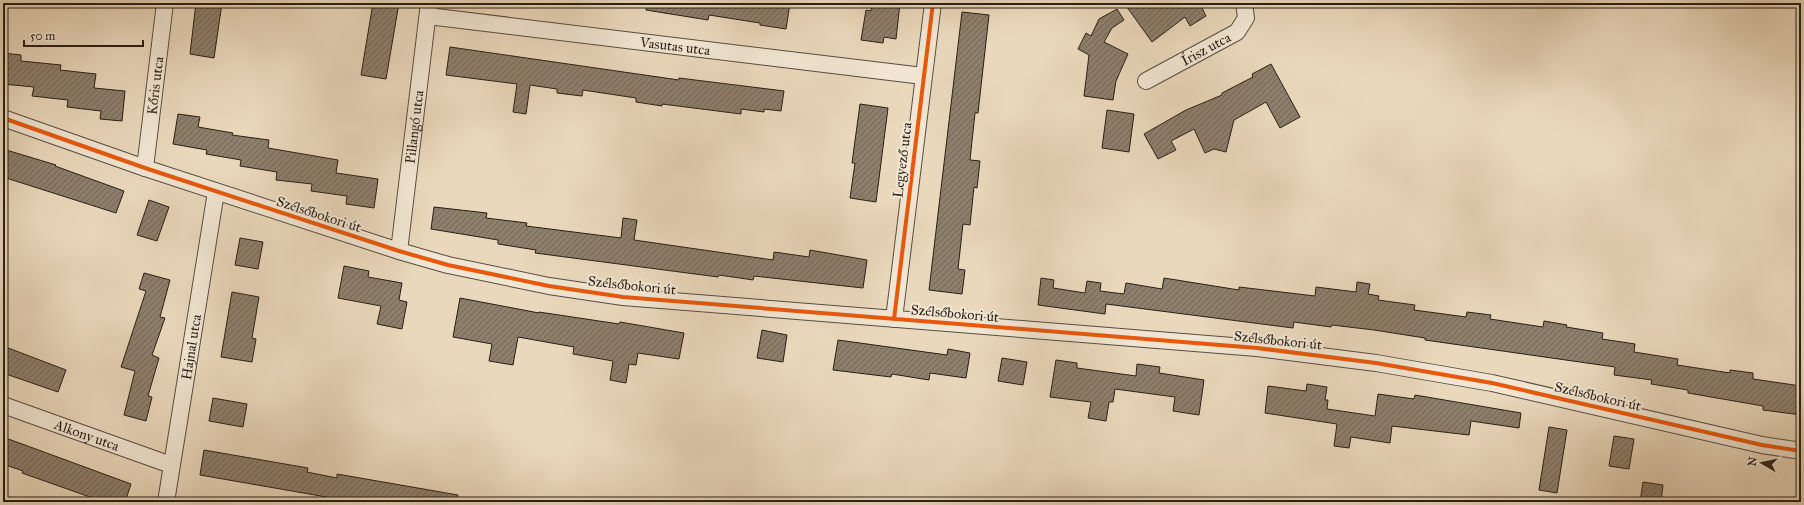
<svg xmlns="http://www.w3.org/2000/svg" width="1804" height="505" viewBox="0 0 1804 505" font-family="'IM FELL Great Primer',serif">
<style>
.building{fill:url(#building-hatch);stroke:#291f16}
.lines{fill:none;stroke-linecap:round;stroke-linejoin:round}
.minor-casing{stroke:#594d40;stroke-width:18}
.minor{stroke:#f1e6d3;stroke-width:16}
.cycleway-casing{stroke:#f1e6d3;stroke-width:6}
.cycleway{stroke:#e8590c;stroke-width:4}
.labels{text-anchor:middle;stroke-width:4;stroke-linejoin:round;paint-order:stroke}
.street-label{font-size:14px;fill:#291f16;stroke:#f1e6d3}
</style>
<defs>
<pattern id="building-hatch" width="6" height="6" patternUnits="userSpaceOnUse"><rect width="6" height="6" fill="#8d7f6c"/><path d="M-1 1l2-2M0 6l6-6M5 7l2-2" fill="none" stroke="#736758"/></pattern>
</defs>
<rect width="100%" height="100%" fill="#ead8bc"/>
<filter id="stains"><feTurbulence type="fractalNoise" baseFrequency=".005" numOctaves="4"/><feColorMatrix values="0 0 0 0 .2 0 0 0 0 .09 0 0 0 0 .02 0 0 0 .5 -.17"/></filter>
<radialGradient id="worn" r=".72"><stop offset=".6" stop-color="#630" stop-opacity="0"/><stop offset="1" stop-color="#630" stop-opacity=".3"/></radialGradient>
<path class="building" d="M196 3H222L214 58 190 54Z
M373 3H399L386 79 361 75Z
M647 3H790L786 29 760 25V23L709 15 708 20 646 10Z
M872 3H900L896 39 884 37 883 43 861 40 866 10 871 11Z
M1124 3H1204L1201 6 1206 16 1190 26 1185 17 1152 42Z
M1117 9 1124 20 1112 28 1104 42 1128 54 1116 81 1113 100 1084 96 1089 55 1078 49 1086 33 1091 36 1099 19Z
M962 12 989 15 978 113H975L970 160 980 161 977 188 974 187 970 225 963 224 958 269 965 270 962 294 929 290Z
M450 47 679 80V78L784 91 781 111 764 109V112L741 109V114L662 104V106L636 102V98L583 90 582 96 557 93V89L530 85 526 114 513 112 517 84 446 75Z
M3 53 21 55V61L61 65 60 70 96 74 94 88 125 91 122 121 100 119 101 111 67 107 68 100 32 96 34 87 3 84Z
M1271 64 1300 117 1280 128 1266 102 1234 120 1226 152 1214 149 1205 153 1194 129 1171 141 1176 150 1158 159 1144 134 1186 110 1222 95V93L1253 77 1252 74Z
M860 104 888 108 876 202 850 198 855 163H852Z
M1107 110 1134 114 1129 152 1102 148Z
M178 114 200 117 198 127 233 133 232 135 269 140 268 148 338 160 336 173 378 179 374 208 346 204 347 196 311 191 312 184 276 180 277 172 240 166 241 160 206 154 207 150 173 144Z
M3 149 56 165 55 166 124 191 116 213 3 177Z
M149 200 169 207 157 241 137 235Z
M434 207 487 213 486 218 527 223 526 226 621 238 623 218 637 220 634 240 773 260 774 252 809 257 810 250 867 260 863 288 754 276 753 280 719 275 718 277 535 253 536 250 498 244V240L431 229Z
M240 238 263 242 258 269 235 265Z
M344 266 369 271 368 277 402 283 399 300 407 302 402 329 377 324 381 306 338 298Z
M144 273 170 280 160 317 165 318 152 355 159 358 148 396 152 397 146 421 124 415 135 371 121 367 146 291 139 289Z
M1041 278 1054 280 1053 288 1085 293 1087 281 1101 283 1100 291 1124 294 1126 283 1162 289 1164 278 1239 290V287L1315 296 1316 287 1356 292 1357 282 1370 284 1368 294 1379 296 1378 300 1415 305 1414 310 1466 317 1467 312 1491 315 1490 319 1543 327 1544 321 1567 325 1566 327 1603 333 1602 339 1635 344 1634 352 1678 359 1677 365 1730 373V370L1753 373V379L1801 386V415L1763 410V406L1688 393V390L1651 384 1652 380 1614 375 1615 367 1425 340V338L1374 330 1332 325 1331 327 1294 322 1293 328 1106 304 1105 314 1038 305Z
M232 292 259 297 252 338 256 339 252 362 221 357Z
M460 298 539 313V312L619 324 620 322 684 333 679 359 638 353 636 365 629 364 626 383 610 380 613 361 573 354 574 347 518 337 513 365 489 361 492 344 453 337Z
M762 330 787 335 783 362 757 358Z
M838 340 947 355 948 349 970 353 966 378 930 373 929 380 892 374 891 377 833 370Z
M3 346 66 370 58 392 3 373Z
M1002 358 1027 362 1023 385 998 381Z
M1056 360 1077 363V368L1136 376 1137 364 1160 367 1159 373 1204 380 1199 415 1173 411 1175 397 1115 389 1113 402H1109L1106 421 1088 418 1091 402 1050 397Z
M1307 384 1327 387 1325 400H1328L1327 409 1375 416 1378 394 1414 399 1415 395 1521 413 1519 428 1471 421 1469 435 1392 426 1390 443 1351 437 1349 448 1334 446 1337 424 1265 413 1268 386 1306 391Z
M213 398 247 404 243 427 209 421Z
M1549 427 1567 430 1557 493 1539 490Z
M1614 436 1634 439 1629 469 1609 466Z
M3 437 131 484 125 502H104L22 473 23 471 3 464Z
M204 450 308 468 307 472 337 478V474L458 495V502H355L200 475Z
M1643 482 1663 485 1661 502H1640Z"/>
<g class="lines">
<g class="minor-casing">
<g id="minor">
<path id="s1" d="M428 16 923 76"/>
<path id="s2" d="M1146 81 1237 32 1246 18 1244 3"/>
<path d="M3 118 145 168 399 251 448 265 549 286 623 297 1257 348 1376 363 1492 383 1762 445 1801 451"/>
<path id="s3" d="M145 168 165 3"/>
<path id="s4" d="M399 251 429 3"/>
<path d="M894 319 933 3"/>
<path id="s5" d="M3 405 171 465"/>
<path id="s6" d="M166 502 216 192"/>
</g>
</g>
<use href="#minor" class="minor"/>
<g class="cycleway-casing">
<path id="cycleway" d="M3 118 145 168 399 251 448 265 549 286 623 297 1257 348 1376 363 1492 383 1762 445 1801 451
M894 319 933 3"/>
</g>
<use href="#cycleway" class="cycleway"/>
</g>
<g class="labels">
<g class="street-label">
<text dy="5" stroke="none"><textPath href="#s1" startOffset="249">Vasutas utca</textPath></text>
<text dy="5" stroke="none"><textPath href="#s2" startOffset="68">Írisz utca</textPath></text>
<text dy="5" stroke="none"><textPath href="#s3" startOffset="83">Kőris utca</textPath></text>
<text dy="5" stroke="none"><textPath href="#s4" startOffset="125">Pillangó utca</textPath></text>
<text transform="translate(902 160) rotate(-83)" y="5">Legyező utca</text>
<text transform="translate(319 214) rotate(18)" y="5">Szélsőbokori út</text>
<text transform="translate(632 285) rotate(6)" y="5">Szélsőbokori út</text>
<text transform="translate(955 313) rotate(5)" y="5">Szélsőbokori út</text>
<text transform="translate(1278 340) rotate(6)" y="5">Szélsőbokori út</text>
<text dy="5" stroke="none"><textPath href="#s6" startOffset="157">Hajnal utca</textPath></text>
<text transform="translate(1598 396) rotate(13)" y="5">Szélsőbokori út</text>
<text dy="5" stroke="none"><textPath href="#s5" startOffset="89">Alkony utca</textPath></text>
</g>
</g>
<rect width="1804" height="505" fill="none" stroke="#ead8bc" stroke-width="16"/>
<rect x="4" y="4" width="1796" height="497" fill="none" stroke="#291f16" stroke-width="2"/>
<rect x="8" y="8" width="1788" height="489" fill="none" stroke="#291f16"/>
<g transform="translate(1762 463) rotate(279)" stroke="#f1e6d3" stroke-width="3" paint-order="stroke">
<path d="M0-3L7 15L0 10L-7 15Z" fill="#291f16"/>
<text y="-6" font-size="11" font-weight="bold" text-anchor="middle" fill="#291f16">N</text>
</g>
<path d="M24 40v6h119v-6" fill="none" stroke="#291f16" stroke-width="2"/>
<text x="30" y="40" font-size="12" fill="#291f16" stroke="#f1e6d3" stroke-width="3" paint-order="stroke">50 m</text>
<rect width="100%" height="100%" filter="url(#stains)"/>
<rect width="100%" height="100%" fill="url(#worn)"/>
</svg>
